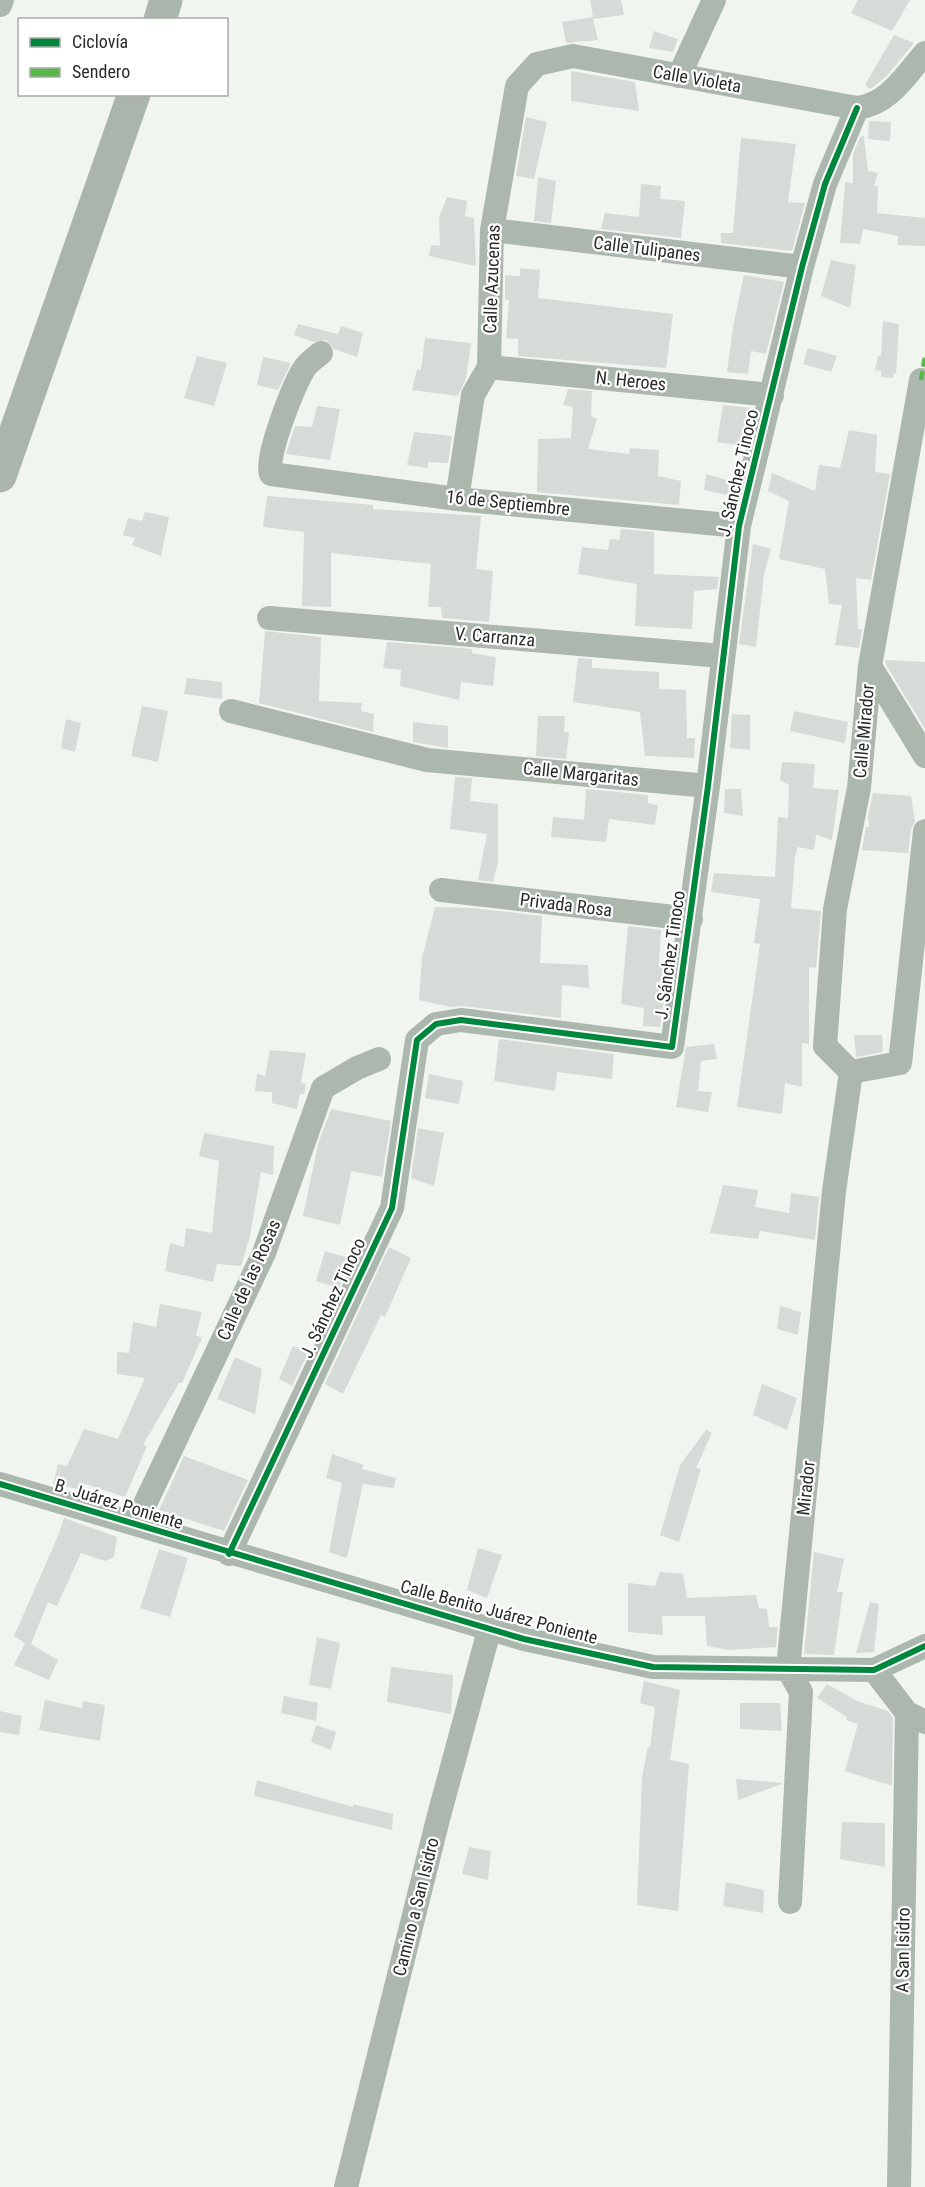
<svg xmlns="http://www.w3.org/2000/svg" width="925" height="2187" viewBox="0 0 925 2187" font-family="'Roboto Condensed',sans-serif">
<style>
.building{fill:#d7dbd7}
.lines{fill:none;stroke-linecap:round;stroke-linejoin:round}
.minor{stroke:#acb7ad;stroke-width:24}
.secondary{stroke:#aab5ab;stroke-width:33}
.quiet{stroke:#58b947;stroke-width:4.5;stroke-dasharray:9 4.5;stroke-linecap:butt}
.cycleway-casing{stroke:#fff;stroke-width:10}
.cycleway{stroke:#00873e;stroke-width:6}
.labels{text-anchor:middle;stroke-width:4.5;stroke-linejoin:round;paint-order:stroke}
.street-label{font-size:18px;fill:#292c29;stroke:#fff}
</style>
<rect width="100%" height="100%" fill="#f0f5f0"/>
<path class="building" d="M590 0H621L624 15 593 19 598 40 566 43 562 22 593 17Z
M858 0H910L892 31 851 13Z
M654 31 678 39 673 52 649 48Z
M894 35 914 43 886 77 870 89 865 85Z
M571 71 635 82 639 111 571 101Z
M526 117 547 122 534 179 516 176Z
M869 121 891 122 890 141 868 139Z
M864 136 868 171 878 173 874 186H878L877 213 925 218V246L898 245V236L863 229 860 244 840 243 845 182 853 183V154L860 137Z
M741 138 796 144 788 202 805 203 792 251 721 243V233H733Z
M538 177 556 181 551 223 534 221Z
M641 184 661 186 660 199 685 201 681 238 601 229 605 213 639 217Z
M447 197 467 201 465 216 474 218 476 266 429 256 431 245 440 246 439 218Z
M831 260 856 265 850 308 821 296Z
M520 268 540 270 538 298 673 314 666 368 518 356V339L506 338 509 300H505V275L520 276Z
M744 275 784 282 766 354 751 351 748 374 727 372 733 327Z
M883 321 899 324 896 374 893 373V378L881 377V371L875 370 878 356H881Z
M298 324 338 334 341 326 363 333 357 357 334 349 326 340 313 342 294 335Z
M425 338 471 343 466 378 458 396 412 390 417 369 421 370Z
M808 348 837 356 831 372 803 364Z
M197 356 227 363 214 406 184 398Z
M263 357 291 363 278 390 257 385Z
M568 389 592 391 591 416 597 419 588 449 629 454 630 448 659 450 658 476 681 481 679 505 537 492 538 439 571 438 573 407 563 405Z
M723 405 752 408 744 446 717 442Z
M317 406 340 409 330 460 286 454 295 426 312 427Z
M849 430 877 435 875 472 890 474 871 580 856 578 858 629H862L859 648 835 645 842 605 829 604 825 569 779 559 789 501 768 491 772 473 815 491 819 465 840 468Z
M414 432 452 436 448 463 428 462V468L407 465Z
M706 474 735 482 732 496 704 490Z
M267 496 373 505V509L481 516 476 569 493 571 489 622 442 618 441 607H428L431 564 331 553V607L302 606 304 532 263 527Z
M145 512 169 517 161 556 132 545 135 538 123 535 128 518 142 521Z
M621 529 654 532V574L719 577 717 589 694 591 692 629 635 626 637 584 578 574 582 547 608 550 610 539 619 540Z
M753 544 771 549 764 574 756 647 739 644Z
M265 631 321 637 319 701 362 703 361 711 374 714 373 732 259 703Z
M387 642 472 649V653L496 657 493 686 461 682 459 700 400 686 401 670 383 668Z
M578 658 592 659V668L659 672V689L686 690 687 738H695L694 758 645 756 640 712 573 702Z
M886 660 925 662V729L885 663Z
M187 678 222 682V699L184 694Z
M142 706 168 711 158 762 131 756Z
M794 711 848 722 845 743 790 731Z
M732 714 750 715V750L730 748Z
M538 716H565L564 732H569L566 759 536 756Z
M66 719 81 723 75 752 61 748Z
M413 722 448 726V748L413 742Z
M782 762 815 764 813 788 839 790 832 840 816 835 814 850 798 847 795 856 791 908 821 911 816 968 809 967V1044L802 1043V1087L785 1083 782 1114 737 1107 760 944 754 943 760 899 711 892 714 873 775 877 778 817 788 818 789 785 780 780Z
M455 777 472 778 470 801 498 804V862L493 882 478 880 487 834 450 829Z
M586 789 648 795V803L658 805 655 825 609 819 606 842 551 837 553 817 584 820Z
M725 789H741L743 816 724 813Z
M873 793 911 796 915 822 911 829 908 853 862 850 866 827H869L868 816Z
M435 907 472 908 542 916 540 963 588 965 589 988 562 985 561 1018 463 1006 451 1007 419 1000 422 958Z
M628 926 661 930 659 961 669 963 660 1027 643 1026 644 1008 621 1004Z
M854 1035H882L883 1052 856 1057Z
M499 1039 614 1054 612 1079 557 1072 555 1091 494 1081Z
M714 1044 717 1059 701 1061 698 1091 712 1092 708 1112 676 1107 686 1047Z
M270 1050 306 1053 301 1083 306 1084 304 1094H300L297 1109 272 1103V1092L255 1091 257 1074 265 1076Z
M429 1074 463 1081 459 1104 425 1098Z
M331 1109 391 1121 382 1177 351 1171 340 1225 303 1216 318 1144Z
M418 1128 444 1133 434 1186 411 1178Z
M204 1133 274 1146 273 1175 261 1172 250 1236 241 1266 217 1264 213 1282 165 1271 170 1243 184 1247 186 1228 212 1233 219 1161 199 1156Z
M723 1185 758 1190 755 1207 789 1213 791 1193 819 1197 815 1240 760 1231 758 1239 710 1233Z
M389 1247 411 1258 385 1317 381 1315 343 1394 325 1384Z
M325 1251 352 1259 339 1288 316 1281Z
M160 1304 202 1312 196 1335 202 1338 182 1383H179L143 1445 147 1446 125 1497 85 1484 83 1490 53 1484 58 1464 67 1466 84 1429 118 1439 145 1378 117 1374V1352L129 1353 133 1322 156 1327Z
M780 1306 801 1312 798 1335 777 1329Z
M293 1346 308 1353 292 1386 279 1379Z
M235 1357 262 1369 255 1414 217 1399Z
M762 1384 797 1398 787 1430 753 1415Z
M706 1430 712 1433 696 1468 701 1469 679 1542 660 1535 680 1465Z
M332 1454 364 1465 362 1469 396 1478 394 1488 363 1484 347 1558 329 1552 342 1483 326 1478Z
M184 1456 248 1480 224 1531 159 1510Z
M64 1518 117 1537 114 1557 105 1561 81 1553 57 1606 48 1602 31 1644 58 1660 49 1680 14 1665 25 1643 14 1636 58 1536Z
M478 1548 502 1555 487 1598 467 1590Z
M159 1549 188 1558 170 1617 140 1608Z
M814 1552 844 1559 837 1592H843L834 1655 804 1654Z
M660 1572 683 1574 687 1598 756 1595 759 1608 767 1609 769 1627H778L776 1647 729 1650 707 1646 705 1616H662L663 1635 628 1632V1583L655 1586Z
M870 1602 879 1604 874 1652 856 1653Z
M317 1637 340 1643 331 1689 309 1685Z
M391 1667 453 1675 451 1714 387 1702Z
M644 1681 680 1690 670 1760 689 1764 678 1911 637 1905 642 1777 648 1747 650 1748 655 1707 640 1703Z
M827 1684 857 1701 888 1711 893 1718 892 1786 845 1771 858 1724 846 1720 847 1717 817 1698Z
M284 1696 318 1703 316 1721 281 1713Z
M45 1700 82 1708 83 1701 105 1705 100 1741 39 1730Z
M740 1703H780L782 1731 740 1729Z
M0 1711 22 1716 19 1735 0 1732Z
M316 1725 336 1732 331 1750 311 1742Z
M736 1779 782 1783V1784L738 1800Z
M257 1780 353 1807V1804L393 1814 392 1830 254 1796Z
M842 1822 885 1823V1867L840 1859Z
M469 1847 491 1851 488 1880 462 1874Z
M726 1882 764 1890 763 1913 723 1906Z"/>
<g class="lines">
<path class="minor" d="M0 5 2 0
M679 76 714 0
M492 230 802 267
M321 353C315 358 307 363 304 369 294 384 264 460 271 474L457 499 739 526
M489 367 772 395
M457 499 473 395 489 367 492 230 517 86 537 64 573 56 857 108C889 104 905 76 925 53
M269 618 722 656
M870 666 925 756
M231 711 427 760 708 786
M441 890 691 919
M851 1072 825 1046 835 909 859 788 870 666 921 380
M851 1072 900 1063 925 831
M0 1484 524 1639 653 1667 874 1670 925 1646
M136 1523 264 1253 323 1088 357 1068 379 1059
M229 1554 392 1208 417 1040 436 1024 461 1020 672 1047 708 786 739 526 802 267 825 184 857 108
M874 1670 907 1713 925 1722
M790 1902 801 1692 788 1669 834 1191 851 1072
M346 2187 438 1819 490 1627
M899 2187 907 1713"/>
<path class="secondary" d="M160 20 166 0
M0 476 134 94"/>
<path class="quiet" d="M921 380 925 356"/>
<g class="cycleway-casing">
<path id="cycleway" d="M0 1484 524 1639 653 1667 874 1670 925 1646
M229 1554 392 1208 417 1040 436 1024 461 1020 672 1047 708 786 739 526 802 267 825 184 857 108"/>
</g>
<use href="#cycleway" class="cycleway"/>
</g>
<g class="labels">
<g class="street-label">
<text transform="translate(697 79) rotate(10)" y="6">Calle Violeta</text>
<text transform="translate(647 249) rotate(7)" y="6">Calle Tulipanes</text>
<text transform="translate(492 279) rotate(-88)" y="6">Calle Azucenas</text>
<text transform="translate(631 381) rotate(6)" y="6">N. Heroes</text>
<text transform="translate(738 473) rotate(-77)" y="6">J. Sánchez Tinoco</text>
<text transform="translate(508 503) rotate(6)" y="6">16 de Septiembre</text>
<text transform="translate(495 637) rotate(5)" y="6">V. Carranza</text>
<text transform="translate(864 731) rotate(-85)" y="6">Calle Mirador</text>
<text transform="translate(581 774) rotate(6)" y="6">Calle Margaritas</text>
<text transform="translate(566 905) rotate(7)" y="6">Privada Rosa</text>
<text transform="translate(670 955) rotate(-82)" y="6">J. Sánchez Tinoco</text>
<text transform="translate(249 1280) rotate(-66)" y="6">Calle de las Rosas</text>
<text transform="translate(333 1298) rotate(-65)" y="6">J. Sánchez Tinoco</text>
<text transform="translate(806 1488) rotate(-84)" y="6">Mirador</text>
<text transform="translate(119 1504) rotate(17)" y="6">B. Juárez Poniente</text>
<text transform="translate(499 1612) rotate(15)" y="6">Calle Benito Juárez Poniente</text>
<text transform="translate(416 1907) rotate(-76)" y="6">Camino a San Isidro</text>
<text transform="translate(903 1950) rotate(-89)" y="6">A San Isidro</text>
</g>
</g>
<rect x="18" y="18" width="210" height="78" fill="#ffffff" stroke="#a9aba9" stroke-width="1.5"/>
<rect x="30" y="38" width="30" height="9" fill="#00873e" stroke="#a9aba9" stroke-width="1.5"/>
<text x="72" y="48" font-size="18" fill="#292c29">Ciclovía</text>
<rect x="30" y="68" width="30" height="9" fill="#58b947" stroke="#a9aba9" stroke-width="1.5"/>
<text x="72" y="78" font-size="18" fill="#292c29">Sendero</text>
</svg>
